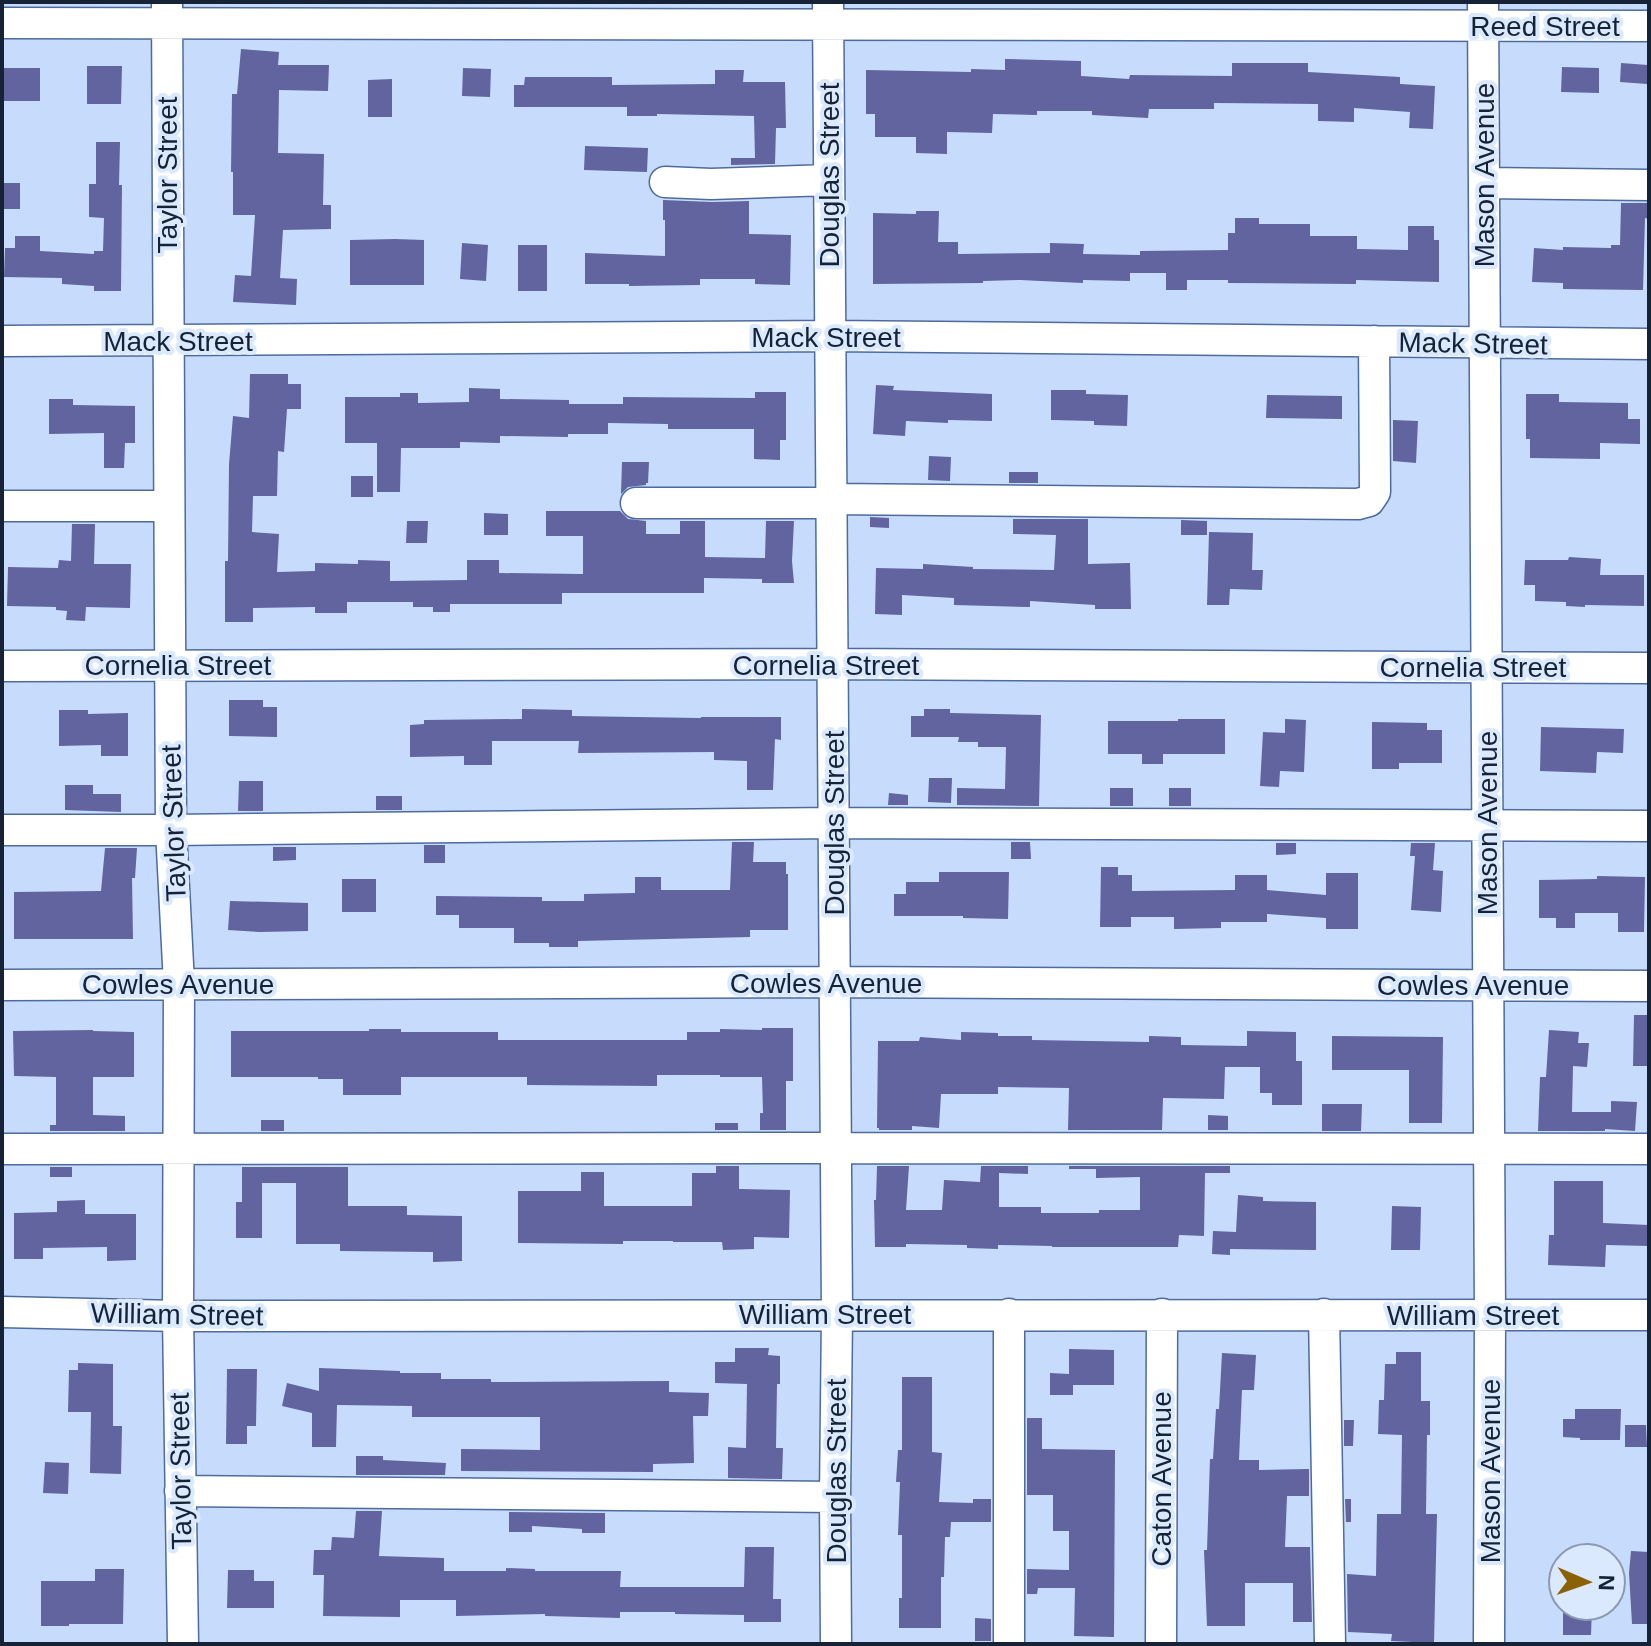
<svg xmlns="http://www.w3.org/2000/svg" width="1651" height="1646" viewBox="0 0 1651 1646" font-family="Helvetica,sans-serif">
<style>
.building{fill:#61649f}
.lines{fill:none;stroke-linecap:round;stroke-linejoin:round}
.minor-casing{stroke:#4d6b9c;stroke-width:33}
.minor{stroke:#fff;stroke-width:30}
.labels{text-anchor:middle;stroke-width:8;stroke-linejoin:round;paint-order:stroke}
.street-label{font-size:28px;fill:#162337;stroke:#dbe9ff}
</style>
<rect width="100%" height="100%" fill="#c7dcfd"/>
<path class="building" d="M241 49 279 52 278 65H329L328 91 279 90 278 153 324 154 323 205H331V229L283 230 280 278 297 279 296 305 233 302 235 275 251 276 255 215H233V172H231L232 94H237Z
M1005 59 1081 61V76L1129 79 1130 75 1232 76V63H1308V72L1400 77V84L1435 86 1433 129 1409 128 1410 112 1354 108V122L1318 121V104L1214 103V109H1149L1148 118 1092 115V111H1037V115L993 114 992 133 947 132V154L916 153V137H875V114H866V70L971 72V69L1005 70Z
M1621 63 1648 65 1647 84 1620 82Z
M87 66H122L121 104H87Z
M1562 67 1599 68V93L1561 92Z
M2 68H40V101H2Z
M463 68 491 69 490 97 462 96Z
M715 70H744L743 82H785L786 128H776L775 164 731 165V158H755L754 116 657 114V116H627V107H514V85H524L525 77H612V85L715 84Z
M392 79V117H368V80Z
M96 142H120L119 185H122L121 291H94V286L62 284V278L4 277 5 248H15V236H40V251L94 254V251H103L104 218 89 217V184H96Z
M585 146 648 148 647 172 584 170Z
M2 183H20V209H2Z
M663 200 712 202 749 201V234L791 235 790 285 755 284V279H700V285L629 286V284H585V253L665 256V220H663Z
M1621 203H1649V219L1645 218 1643 290 1563 289V283L1532 282 1534 248 1563 250V247L1611 248V245H1620Z
M916 211H939L938 242H958V254L1050 253V243L1084 244 1083 254 1140 255V251L1228 250V233H1235V218H1259V224H1310V236H1357V249L1408 250V226H1434V240H1439V282L1356 280V284L1228 283V280H1187V290H1166V273H1130V281L1083 280V283L1020 280 983 281V283L873 284V213L916 214Z
M395 239 424 240V285H350V240Z
M462 243 488 245 486 281 460 279Z
M518 245H547V291H518Z
M250 374H288V384H301V409H287L284 452 278 451 277 496H253L252 532 279 534 277 572 315 571V563L358 564V560L390 561V581L467 580V560H499V573L583 574V536H546V511H620L628 519 646 521V534H680V521H705V557L765 558 766 521H794L792 561 794 583H762V579L704 578V593H562V604H450V612H433V607H413V602H347V613H315V607L253 608V622H225V561H228L229 464 233 416 249 418Z
M876 385 894 386 893 390 992 394V421L948 420V423L906 421 905 436 873 434Z
M469 388 500 389V399L569 400V404H623V397L755 398V392H786V440H780V460L754 459V429H668V424L608 423V434H568V437L500 436V443L460 442V448H401L400 492H377V443H345V397H400V393H418V403L469 402Z
M1051 390H1086V394L1128 395 1127 426 1094 425V421L1051 420Z
M1526 394H1559V402L1628 403V419H1640V444L1600 443V459L1530 458V439H1526Z
M1267 395 1342 396V419L1266 418Z
M49 399H73V405L135 406V443H125L124 468H104V433L49 434Z
M1393 420 1418 421 1416 463 1393 461Z
M929 456 951 457 950 481 928 480Z
M622 462H649L648 483H646V485L628 487 621 494Z
M1009 472H1038V483H1009Z
M351 476H373V497H351Z
M484 513 508 514V535H484Z
M870 517 889 518V528L870 527Z
M1013 519H1088V564L1130 563 1131 609H1095V605L1030 601V607L954 605V598L902 595V615L875 614 876 568 923 569V564L973 567V569L1054 570 1056 535 1013 534Z
M1181 520 1207 521V535H1181Z
M407 521H428L427 543H406Z
M72 524H95L94 564H131L130 608 86 607 85 621 66 620 67 611 56 610V607L7 606 8 567 58 568 59 560 71 561Z
M1209 532 1253 533 1252 570H1263L1262 590 1230 589 1229 605H1207Z
M1569 557 1601 559 1600 575H1644V606L1585 605V607L1566 606V602L1535 601V585H1524L1525 560H1568Z
M229 700H263V707H277V737L229 736Z
M522 709 572 710V716L701 718V717H781V740L775 739 773 790H747V761L714 760V752L578 753 579 741H492V765H464V756L410 757V725L424 724V720L522 719Z
M924 709H950V713L1041 715 1039 806 957 805V788L1005 789 1006 747H978V742H958L959 737H911V716H924Z
M59 710H88V714L128 713V756H101V745L59 746Z
M1178 719H1225V754H1163V764H1142V754H1108V721H1178Z
M1285 719 1306 720 1304 772 1280 771 1279 787 1260 786 1263 732 1285 733Z
M1372 722 1427 723V730H1442V763H1399V769H1372Z
M1541 727 1624 729 1623 753 1597 752 1596 773 1540 771Z
M929 778H952L951 803 928 802Z
M239 781H263V811H238Z
M65 785H93V794H121V812L65 810Z
M1110 788H1133V806H1110Z
M1169 788H1191V806H1169Z
M889 793 908 795V805H888Z
M376 796H402V810H376Z
M732 842H754L753 862H786V874H788V930H750V937L578 941V947H549V943H514V928H459V915H436V896L542 897V901H584V894L635 893V877H661V890H730Z
M1011 842H1030L1031 859H1011Z
M1276 843H1296V854L1276 855Z
M1411 843H1435L1433 870 1443 871 1441 912 1411 910 1415 856H1410Z
M424 845H445V863H424Z
M273 847H296V860L273 861Z
M105 848H137L135 878H132L133 939H14V892L101 891Z
M1101 867H1118V875H1132V891L1235 890V875H1267V890L1326 895V873H1358V929H1326V918L1267 914V922H1221V928L1174 929V917H1131V927H1100Z
M939 872H1009L1008 919 963 918V916H894V894H906V882H939Z
M1597 876 1645 877 1644 932H1618V913H1575V928H1556V918H1539V880L1597 879Z
M342 879H376V912H342Z
M230 901 308 903V931L260 932 228 930Z
M1634 1015H1649V1066H1633Z
M762 1028H793V1081H786V1130H760V1113H763L762 1077H720V1075H657V1086L527 1085V1077H401V1095H343V1079H318V1077H231V1031H369V1029H401V1032H498V1040H687V1032H720V1029L762 1030Z
M93 1030V1031L134 1032V1077H93V1115L125 1116V1131H50V1125H56V1077L14 1076 13 1031Z
M1549 1030 1579 1032 1578 1043H1589L1587 1067 1573 1066 1572 1112H1611V1101L1637 1102 1635 1131 1605 1129V1131H1538L1540 1077H1546Z
M1247 1031 1296 1032V1061H1302V1105H1272V1093H1260V1067H1225L1224 1099 1163 1098 1162 1130H1068L1069 1088 998 1087V1094H941L939 1128 912 1126V1130H879V1128H877L878 1041H919L920 1037 961 1040V1032L998 1033V1036H1032V1040L1149 1042V1036L1181 1037V1045L1247 1046Z
M1332 1036 1443 1037 1442 1123H1409V1070H1332Z
M1322 1104H1362L1361 1131H1322Z
M1208 1115 1228 1116V1130H1208Z
M261 1120H284V1131H261Z
M715 1123H738V1130H715Z
M716 1166H739V1189L790 1190 789 1238 754 1237V1249L723 1250 722 1242H673V1241H623V1244L518 1243V1191H581V1172H604V1206H692V1173H716Z
M877 1166H909L906 1210H942L944 1180 980 1182 981 1166H1028V1174L999 1173V1207H1041V1213H1099V1210H1140V1177L1096 1178V1169H1069V1166H1230V1173H1205L1204 1236 1179 1235 1178 1247H1052V1246L998 1245V1249L967 1248V1245L906 1244V1247H875L874 1200H876Z
M50 1167H72V1177H50Z
M242 1167H348V1206H407V1215L462 1216V1261L433 1262V1252L340 1251V1244H296V1183H262V1238H236V1202H242Z
M1554 1181H1603V1223L1649 1225V1246L1606 1245 1605 1267 1548 1265 1549 1235H1554Z
M1238 1195 1263 1197V1201L1316 1202V1250L1230 1249V1255L1212 1254 1213 1231 1236 1232Z
M85 1200V1214H136V1260L107 1261V1247L43 1248V1259H14V1213L57 1212V1201Z
M1392 1206 1421 1207 1420 1250H1391Z
M735 1348H769L768 1355 780 1356V1384H777L776 1448H783L782 1479 728 1478V1447L746 1448 747 1384 715 1383V1362H735Z
M1069 1349 1114 1350V1385H1073V1395H1050V1373L1069 1374Z
M1396 1352H1421V1401H1430V1435H1427L1426 1514H1437L1434 1643 1391 1641 1392 1634 1348 1632 1347 1574 1376 1576 1377 1514H1401L1402 1435 1378 1434 1379 1400H1384L1385 1364H1396Z
M1222 1353 1256 1355 1254 1390H1242L1239 1460H1259V1470L1309 1469V1496H1287L1285 1547H1310L1312 1622H1293V1583H1245V1626H1207L1204 1550H1207L1210 1459H1213L1216 1409H1219Z
M78 1363 113 1364V1426H122L121 1474 90 1473 91 1412H68L69 1370H78Z
M319 1368 400 1371V1373H441V1379H491V1382L669 1381V1392L709 1393 708 1416H693L694 1463 653 1464V1472L461 1471V1449L540 1450V1417H412V1406L337 1405 336 1447H312V1413L282 1406 287 1383 319 1391Z
M227 1369H257L256 1426H247V1444H226Z
M902 1377H932V1452L942 1453 939 1502 973 1503V1499H991V1522H951L950 1537H945L944 1577H941V1628H899V1598H902V1535H898L900 1482H896L898 1450H902Z
M1575 1409H1621L1620 1440H1580V1438L1563 1437V1419H1575Z
M1027 1418H1042V1449L1115 1450 1114 1637 1074 1636 1075 1588H1038L1037 1594H1027V1569L1069 1570V1531H1053V1495H1027Z
M1344 1420H1354L1353 1446H1344Z
M1625 1425H1646L1647 1447H1625Z
M356 1456H383V1460L446 1463 445 1475H356Z
M45 1462 69 1463 68 1494 43 1493Z
M1345 1499H1351V1522H1346Z
M356 1511H382L379 1556 444 1558V1571H506V1568L535 1569V1571H621L620 1587H744L745 1547H774L773 1599H781V1622H744V1615L675 1614V1612H620V1618L545 1616V1614L456 1616V1600H400V1617L323 1616 324 1575H313L314 1550H331L332 1537 354 1538Z
M509 1512 605 1513V1533H582V1529L532 1526V1532H509Z
M1631 1551 1649 1552V1624H1632L1629 1573Z
M95 1569H124L123 1624H69V1626H41V1581H95Z
M228 1570H254V1581H274V1608H227Z
M1563 1606H1592L1591 1635H1563Z
M975 1618 991 1619V1641H975Z"/>
<g class="lines">
<g class="minor-casing">
<path id="minor" d="M167 2 171 830 179 984 178 1316 183 1644
M828 2 837 1314 835 1497 836 1644
M1483 2 1490 1315 1489 1644
M2 23 1649 26
M665 182 711 184 829 180
M1484 183 1649 185
M2 341 830 336 1649 344
M831 499 1358 504 1369 501 1375 492 1374 341
M636 503H832
M2 506H169
M2 666 833 664 1649 668
M2 830H171L834 823 1649 826
M2 985 835 982 1649 986
M2 1149 836 1148 1649 1149
M2 1312 178 1316 1649 1315
M1009 1314V1644
M1324 1314 1330 1644
M180 1491 835 1497
M1161 1644 1162 1314"/>
</g>
<use href="#minor" class="minor"/>
</g>
<g class="labels">
<g class="street-label">
<text x="1545" y="36">Reed Street</text>
<text transform="translate(167 175) rotate(-90)" y="10">Taylor Street</text>
<text transform="translate(829 175) rotate(-90)" y="10">Douglas Street</text>
<text transform="translate(1484 175) rotate(-90)" y="10">Mason Avenue</text>
<text x="826" y="347">Mack Street</text>
<text x="178" y="351">Mack Street</text>
<text transform="translate(1473 343) rotate(1)" y="10">Mack Street</text>
<text x="178" y="675">Cornelia Street</text>
<text x="826" y="675">Cornelia Street</text>
<text x="1473" y="677">Cornelia Street</text>
<text transform="translate(173 823) rotate(-92)" y="10">Taylor Street</text>
<text transform="translate(834 823) rotate(-90)" y="10">Douglas Street</text>
<text transform="translate(1487 823) rotate(-90)" y="10">Mason Avenue</text>
<text x="826" y="993">Cowles Avenue</text>
<text x="178" y="994">Cowles Avenue</text>
<text x="1473" y="995">Cowles Avenue</text>
<text transform="translate(177 1314) rotate(1)" y="10">William Street</text>
<text x="825" y="1324">William Street</text>
<text x="1473" y="1325">William Street</text>
<text transform="translate(180 1471) rotate(-91)" y="10">Taylor Street</text>
<text transform="translate(836 1471) rotate(-90)" y="10">Douglas Street</text>
<text transform="translate(1490 1471) rotate(-90)" y="10">Mason Avenue</text>
<text transform="translate(1161 1479) rotate(-90)" y="10">Caton Avenue</text>
</g>
</g>
<rect width="1651" height="1646" fill="none" stroke="#162337" stroke-width="8"/>
<g transform="translate(1587 1582) rotate(92)"><circle r="38" fill="#dbe9ff" stroke="#8c9aaf" stroke-width="2"/>
<path d="M0-6L14 30L0 20L-14 30Z" fill="#8b6203"/>
<text y="-12" font-size="22" font-weight="bold" text-anchor="middle" fill="#162337">N</text>
</g>
</svg>
